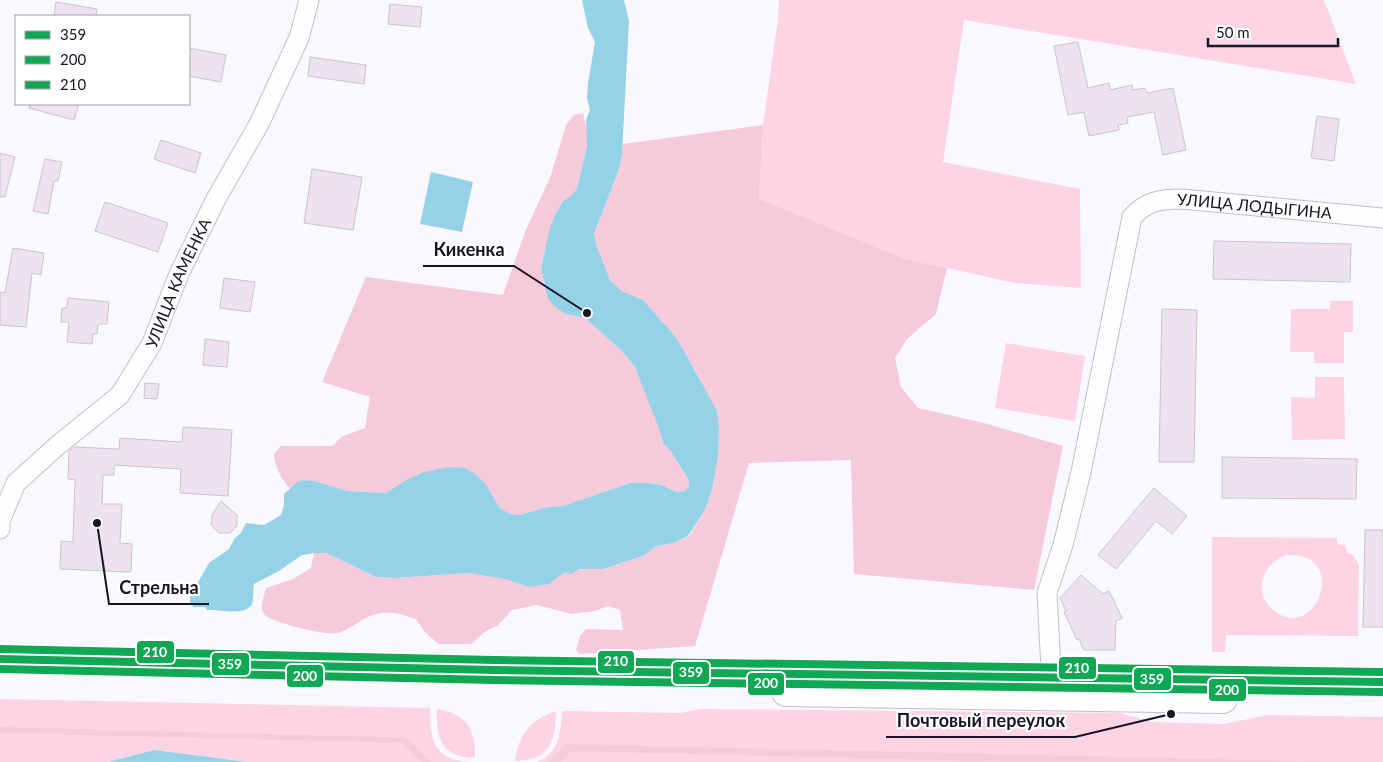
<svg xmlns="http://www.w3.org/2000/svg" width="1383" height="762" viewBox="0 0 1383 762" font-family="Lato,sans-serif">
<style>
.green{fill:#fcd4e3;fill-rule:evenodd}
.forest{fill:#f5cbdb}
.water{fill:#95d2e8}
.building{fill:#ede3f0;stroke:#cac5cc}
.lines{fill:none;stroke-linecap:round;stroke-linejoin:round}
.minor-casing{stroke:#c1c0c8;stroke-width:21}
.primary-casing{stroke:#c1c0c8;stroke-width:30}
.minor{stroke:#fefeff;stroke-width:19}
.primary{stroke:#fefeff;stroke-width:28}
.bus-1-casing{stroke:#fff;stroke-width:11}
.bus-2-casing{stroke:#fff;stroke-width:11}
.bus-3-casing{stroke:#fff;stroke-width:11}
.bus-1{stroke:#10a855;stroke-width:8}
.bus-2{stroke:#10a855;stroke-width:8}
.bus-3{stroke:#10a855;stroke-width:8}
.labels{text-anchor:middle;stroke-width:4.5;stroke-linejoin:round;paint-order:stroke}
.street-label{font-size:16px;fill:#171521;stroke:#fff}
.leader{fill:none;stroke:#171521;stroke-width:2}
.callout-dot{fill:#171521;stroke:#fff;stroke-width:2}
.callout-label{font-size:18px;text-anchor:middle;font-weight:bold;fill:#171521;stroke:#fff;stroke-width:4.5;stroke-linejoin:round;paint-order:stroke}
.line-badge{stroke:#fff;stroke-width:2}
.badge-label{font-size:14px;text-anchor:middle;font-weight:bold;fill:#fff}
</style>
<rect width="100%" height="100%" fill="#f9f8fd"/>
<path class="green" d="M779 0H1324L1356 84 964 20 943 162 1080 189 1081 288 1015 283 902 258 851 312 759 199 763 125 778 19Z
M1330 301H1353V332H1344V363H1314V352H1290L1291 309H1330Z
M1006 343 1085 356 1075 421 995 408Z
M1315 377H1344L1345 439 1292 440 1291 397 1315 398Z
M1212 537 1337 538V544L1345 545 1347 552 1353 555 1359 565 1358 636 1226 635 1225 652H1212ZM1287 555C1351 551 1316 647 1272 609 1252 591 1264 562 1287 555Z
M0 699 430 708C430 742 434 760 471 762H248L154 750 108 762H0Z
M437 709C466 714 476 728 475 758 441 757 436 738 437 709Z
M701 709 1120 713 1153 722 1224 724 1268 715 1383 717V762H537C559 754 561 731 562 711L680 713Z
M556 711C555 742 550 760 515 761 519 734 530 720 556 711Z"/>
<path class="forest" d="M583 113 587 130V146L577 188 572 195 563 201 555 215 543 257 541 268 548 299 566 314 585 318 622 351 635 367 661 431 663 443 670 450 689 480V486L685 491 676 492 662 485 648 483H630L563 506 547 507 518 515 511 514 500 508 485 483 474 473 406 480 386 493 347 491 303 480 289 488C280 476 275 468 274 454L281 446H333L341 437 365 428 370 397 322 382 366 277 503 295 525 232 551 175 566 125 574 115Z
M763 125 759 199 902 258 947 268 936 314 907 339 895 358 901 387 918 408 984 423 1063 446 1034 590 854 574 851 460 749 463 695 646 579 654 576 650 580 636 586 629 623 630 620 610 608 606 595 611 572 614 537 605 512 610 497 626 486 631 471 644H438L424 631 416 619C406 616 393 611 382 613 362 615 354 629 337 633 327 636 269 622 264 614 259 606 264 597 266 588L293 579 311 568 314 553H326L376 577 395 578 469 573 504 579 529 587 555 580 559 575 566 572 592 568 604 569 645 555 656 546 674 543 689 536 705 510 712 490 718 457 719 431 701 381 687 356 675 336 643 300 622 291 610 280 597 247 594 234 619 169 623 144Z
M0 727 407 738 431 762H422L404 743 0 733Z
M567 744 1332 762H1014L572 751 560 762H548Z"/>
<path class="water" d="M582 0H624L629 21 622 154 619 169 594 234 597 247 610 280 622 291 643 300 675 336 687 356 717 411 719 431 718 457 712 490 705 510 688 536 674 543 656 546 645 555 604 569H580L571 574 565 572 549 584 529 587 504 579 469 573 395 578 376 577 326 553H314L302 555 279 571 254 584C253 589 254 598 252 604 245 617 218 609 207 610L205 607H194L190 603V596L209 563 229 549 235 538 241 533 246 523 264 525 281 515 284 505V494L297 482 303 480 314 481 347 491 386 493 406 480 424 472 449 467 465 468 474 473 485 483 500 508 511 514 519 515 547 507 563 506 630 483H648L662 485 676 492 685 491 689 486V480L670 450 663 443 660 431 635 367 622 351 585 318 566 314 555 307 548 299 541 268 549 231 555 215 563 201 572 195 577 188 587 146 586 120 590 110 587 98 588 83 595 42 588 28Z
M431 172 473 182 462 232 420 224Z
M154 750 248 762H108Z"/>
<path class="building" d="M56 2 97 9 96 16H54Z
M390 4 422 7 420 27 388 24Z
M1078 42 1088 88 1109 83 1110 90 1132 85 1133 90 1145 88 1147 93 1173 88 1186 150 1163 155 1154 112 1127 117 1128 123 1118 125 1119 130 1089 136 1084 112 1068 115 1054 46Z
M189 48 226 55 221 82 189 76Z
M310 57 366 65 364 84 308 76Z
M30 104H79L74 120 29 108Z
M1317 116 1339 119 1334 161 1311 158Z
M161 140 201 153 195 173 154 159Z
M0 153 15 157 5 197H0Z
M45 159 62 162 58 181H54L48 214 33 211Z
M312 169 362 177 353 230 304 223Z
M105 202 168 223 158 252 95 231Z
M1214 241 1351 244 1350 282 1213 279Z
M13 248 44 253 41 275 32 273 26 327 0 325V292L5 293Z
M224 278 255 282 250 312 220 308Z
M68 298 109 302 107 324H98L97 334H93L92 344 67 342 69 322H61L62 308H67Z
M1162 309 1197 310 1194 462H1159Z
M205 339 229 342 227 367 203 365Z
M145 383 159 384 157 399 144 398Z
M183 427 232 430 228 496 180 493 181 469 114 465V475H103L102 504H122L120 543 132 544 131 572 60 569 61 541 73 542 75 480 68 479 69 451 74 447 119 449 120 438 182 442Z
M1222 457 1357 459 1356 499 1222 498Z
M1154 488 1187 516 1172 534 1156 521 1116 569 1098 555Z
M221 501 237 515V526L230 533H219L211 525 212 515Z
M1365 530H1383V627H1363Z
M1081 575 1103 594 1109 591 1122 618 1116 621 1115 650H1084L1079 639 1077 640 1064 612 1066 611 1060 598Z"/>
<g class="lines">
<g class="minor-casing">
<g id="minor">
<path id="s1" d="M0 529V521L16 483 57 446 120 395 152 343 179 274 216 199 259 124 299 38 309 0"/>
<path id="s2" d="M1052 688 1047 593 1063 545 1081 472 1132 217C1147 201 1160 199 1182 199L1383 218"/>
</g>
</g>
<g class="primary-casing">
<path id="primary" d="M0 659 495 670 1383 682
M786 692 1223 699"/>
</g>
<use href="#minor" class="minor"/>
<use href="#primary" class="primary"/>
<g class="bus-1-casing">
<path id="bus-1" d="M0 659 495 670 1383 682"/>
</g>
<g class="bus-2-casing">
<path id="bus-2" d="M0 669 495 680 1383 692"/>
</g>
<g class="bus-3-casing">
<path id="bus-3" d="M0 649 495 660 1383 672"/>
</g>
<use href="#bus-1" class="bus-1"/>
<use href="#bus-2" class="bus-2"/>
<use href="#bus-3" class="bus-3"/>
</g>
<g class="labels">
<g class="street-label">
<text dy="6" stroke="none"><textPath href="#s2" startOffset="609">УЛИЦА ЛОДЫГИНА</textPath></text>
<text dy="6" stroke="none"><textPath href="#s1" startOffset="312">УЛИЦА КАМЕНКА</textPath></text>
</g>
</g>
<path class="leader" d="M587 313L514 266H423M97 523L109 604H209M1171 714L1075 737H886"/>
<g class="callout-dot">
<circle cx="587" cy="313" r="5"/>
<circle cx="97" cy="523" r="5"/>
<circle cx="1171" cy="714" r="5"/>
</g>
<g class="callout-label">
<text x="469" y="256">Кикенка</text>
<text x="159" y="594">Стрельна</text>
<text x="981" y="727">Почтовый переулок</text>
</g>
<g class="line-badge">
<rect x="136" y="640" width="39" height="24" rx="5" fill="#10a855"/>
<rect x="597" y="650" width="38" height="24" rx="5" fill="#10a855"/>
<rect x="211" y="652" width="39" height="24" rx="5" fill="#10a855"/>
<rect x="1058" y="656" width="39" height="24" rx="5" fill="#10a855"/>
<rect x="672" y="661" width="38" height="24" rx="5" fill="#10a855"/>
<rect x="286" y="664" width="38" height="24" rx="5" fill="#10a855"/>
<rect x="1133" y="667" width="39" height="24" rx="5" fill="#10a855"/>
<rect x="747" y="672" width="38" height="24" rx="5" fill="#10a855"/>
<rect x="1208" y="678" width="39" height="24" rx="5" fill="#10a855"/>
</g>
<g class="badge-label">
<text x="155" y="657">210</text>
<text x="616" y="666">210</text>
<text x="230" y="669">359</text>
<text x="1077" y="673">210</text>
<text x="691" y="677">359</text>
<text x="305" y="681">200</text>
<text x="1152" y="684">359</text>
<text x="766" y="688">200</text>
<text x="1227" y="695">200</text>
</g>
<rect x="15" y="15" width="175" height="90" fill="#ffffff" stroke="#a2a1a6"/>
<rect x="25" y="31" width="25" height="8" fill="#10a855" stroke="#a2a1a6"/>
<text x="60" y="40" font-size="15" fill="#171521">359</text>
<rect x="25" y="56" width="25" height="8" fill="#10a855" stroke="#a2a1a6"/>
<text x="60" y="65" font-size="15" fill="#171521">200</text>
<rect x="25" y="81" width="25" height="8" fill="#10a855" stroke="#a2a1a6"/>
<text x="60" y="90" font-size="15" fill="#171521">210</text>
<path d="M1208 38v8h130v-8" fill="none" stroke="#171521" stroke-width="2.5"/>
<text x="1216" y="38" font-size="15" fill="#171521" stroke="#ffffff" stroke-width="4" paint-order="stroke">50 m</text>
</svg>
